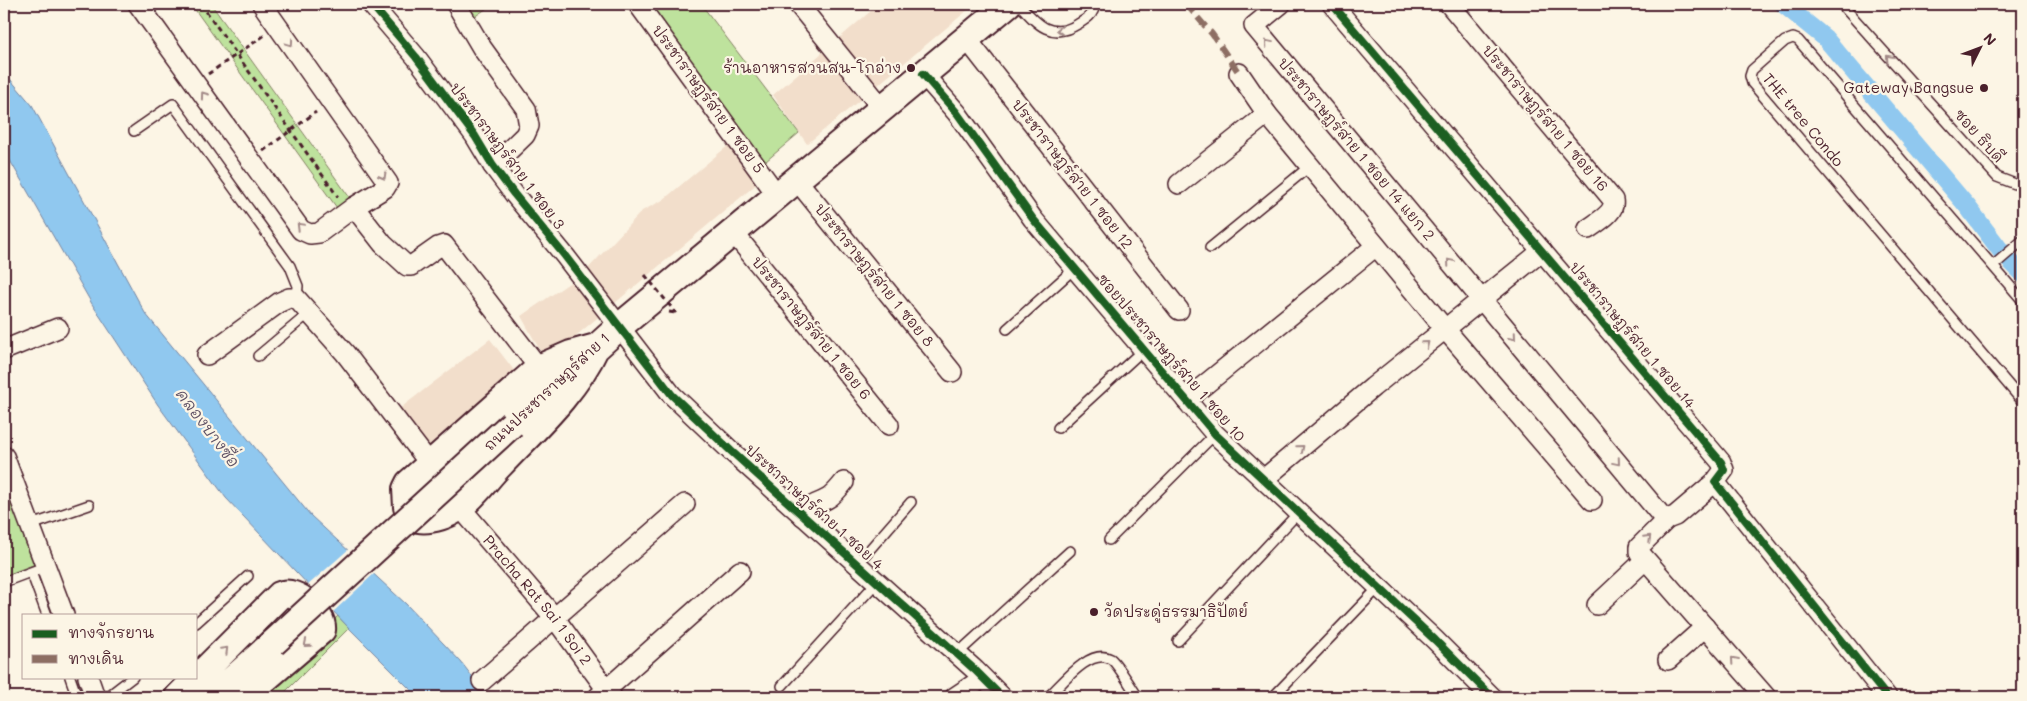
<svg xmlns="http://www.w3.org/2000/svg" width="2027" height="701" viewBox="0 0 2027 701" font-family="Mali,'Playpen Sans Thai',sans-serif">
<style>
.built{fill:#f2decb}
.green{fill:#bee29d;stroke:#848064}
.water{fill:#90c8ef;stroke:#7484a1}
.pier{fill:#fcf5e5}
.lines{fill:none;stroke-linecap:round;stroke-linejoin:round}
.canal{stroke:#90c8ef;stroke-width:18}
.lane-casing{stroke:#4a1f2b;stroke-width:12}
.street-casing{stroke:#4a1f2b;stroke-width:22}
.secondary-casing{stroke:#4a1f2b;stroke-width:30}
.path{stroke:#4a1f2b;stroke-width:3;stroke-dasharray:5 4;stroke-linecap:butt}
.lane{stroke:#fcf5e5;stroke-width:9}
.street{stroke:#fcf5e5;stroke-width:19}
.secondary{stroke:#fcf5e5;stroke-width:26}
.secondary-bridge-casing{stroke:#4a1f2b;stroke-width:30;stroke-linecap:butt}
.path-bridge{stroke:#4a1f2b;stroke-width:3;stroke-dasharray:5 4;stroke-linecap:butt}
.secondary-bridge{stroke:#fcf5e5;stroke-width:26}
.quiet{stroke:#8d6e63;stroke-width:6;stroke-dasharray:12 6;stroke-linecap:butt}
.cycleway-casing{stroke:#fcf5e5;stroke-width:11}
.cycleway{stroke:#1b5e20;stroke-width:8}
.oneway{stroke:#a38a88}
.poi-dot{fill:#4a1f2b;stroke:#fcf5e5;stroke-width:2}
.labels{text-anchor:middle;stroke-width:4.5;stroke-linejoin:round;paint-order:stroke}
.poi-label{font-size:15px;fill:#4a1f2b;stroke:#fcf5e5;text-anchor:end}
.street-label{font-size:15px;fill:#4a1f2b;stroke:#fcf5e5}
.water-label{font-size:16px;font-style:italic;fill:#5f5266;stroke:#fcf5e5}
</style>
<rect width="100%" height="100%" fill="#fcf5e5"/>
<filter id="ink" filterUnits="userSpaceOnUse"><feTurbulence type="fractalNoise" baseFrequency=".02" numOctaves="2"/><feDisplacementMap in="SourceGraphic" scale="10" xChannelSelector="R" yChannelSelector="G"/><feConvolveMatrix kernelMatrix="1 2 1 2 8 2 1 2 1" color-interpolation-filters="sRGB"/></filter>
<g filter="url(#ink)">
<path class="built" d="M879 4H975L807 144 773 95Z
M730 144 759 182 546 361 521 316 584 273 642 211 663 200Z
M490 339 519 377 430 459 394 413Z"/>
<path class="green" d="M191 4H211L350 198 337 208Z
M465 4H493L474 17Z
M628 4H701L799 133 752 173Z
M4 475 38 563 4 576Z
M338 616 349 628 280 697H250Z"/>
<path class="water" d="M4 72 32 105 145 313 311 516 406 604 461 662 488 697H418L349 628 226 498 158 405 92 304 4 150Z"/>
<path class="pier" d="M350 548 376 572 332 613 307 586Z"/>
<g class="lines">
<path class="canal" d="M1783 4 1825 38 1967 206 2004 255 2023 274"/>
<g class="lane-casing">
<path id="lane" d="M1019 4C1037 24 1051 41 1078 24 1087 19 1094 14 1095 4
M1841 4 1997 177 2023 187
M134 131 173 104 290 266 298 286 297 299
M1210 248 1310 166
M1993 266 2023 240
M2023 301 1798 40 1793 38 1785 41 1752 70 1750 76 1752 83 2023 402
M1007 329 1075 268
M258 356 308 314
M1058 428 1143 350
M31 525 89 505
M1109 540 1215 434
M857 564 911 502
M31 572 47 615
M4 582 36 570
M196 623 248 576
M1178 641 1299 512
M957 654 1070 551
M70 677 77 697
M782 686 877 582
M107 697 133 677
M1048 697C1062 684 1090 647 1111 659 1117 663 1133 690 1138 697
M1273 697 1379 587"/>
</g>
<g class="street-casing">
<g id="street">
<path d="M138 4 301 230 310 234 319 233 354 207 385 188 388 183 262 4"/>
<path d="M371 4 416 57 475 136 493 166 514 194 565 256 672 395 731 451 975 670 1002 697"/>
<path d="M456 4 482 48 526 109 529 126 525 135 493 166"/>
<path d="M638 4 777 195"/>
<path d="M798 4 882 108"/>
<path d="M1281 4 1254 26 1661 515 1667 519 1675 516 1715 482"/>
<path d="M1332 4 1721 462 1724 470 1715 482 1887 697"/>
<path d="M1449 4 1613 200C1616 213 1597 222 1588 229"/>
<path d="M966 38 1179 310"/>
<path d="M1239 73 1267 114 1445 329 1592 500"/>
<path d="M923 74 957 113 1033 219 1215 434 1435 640 1492 697"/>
<path d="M796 179 952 372"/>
<path d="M1179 184 1267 114"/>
<path d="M354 207 383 244 407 266H411L438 247 444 245 539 368"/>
<path d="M733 232 889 425"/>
<path d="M4 350 58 328"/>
<path d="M207 355 280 302 289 298H296L345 353 430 464"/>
<path d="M1186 400 1376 246"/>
<path d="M4 456 64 615"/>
<path d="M1264 479 1373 387 1542 251"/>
<path id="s1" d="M460 507 554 617 612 697"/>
<path d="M803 516C808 504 820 504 830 497 835 493 840 487 844 482"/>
<path d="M1667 519 1639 547V552L1766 697"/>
<path d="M1597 605 1645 560"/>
<path d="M1668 660 1705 627"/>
<path d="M88 677 95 697"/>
<path d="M482 681 685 504"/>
<path d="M598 697 740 571"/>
<path d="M955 697 982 679"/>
</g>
</g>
<g class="secondary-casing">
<path id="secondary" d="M596 347C574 394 535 428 500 465 487 478 475 496 461 506 449 515 432 521 418 519L407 507 406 489 409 483 539 368 571 354Z
M512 424 619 327 1008 4
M178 697 280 595C296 587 324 614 322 630L244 697
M213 697 273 643"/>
</g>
<path class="path" d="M201 4 338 197
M208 74 265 35
M263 151 316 112
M669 312 676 313"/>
<use href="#lane" class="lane"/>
<use href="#street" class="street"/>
<use href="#secondary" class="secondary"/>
<g class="secondary-bridge-casing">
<path id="secondary-bridge" d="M273 643 512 424"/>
</g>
<path class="path-bridge" d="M645 275 676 313"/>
<use href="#secondary-bridge" class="secondary-bridge"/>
<path class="quiet" d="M1186 4 1212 34 1239 73"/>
<g class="cycleway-casing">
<path id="cycleway" d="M371 4 416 57 475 136 493 166 514 194 565 256 672 395 731 451 975 670 1002 697
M1332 4 1721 462 1724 470 1715 482 1887 697
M923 74 957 113 1033 219 1215 434 1435 640 1492 697"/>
</g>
<use href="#cycleway" class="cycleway"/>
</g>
<defs><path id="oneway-chevron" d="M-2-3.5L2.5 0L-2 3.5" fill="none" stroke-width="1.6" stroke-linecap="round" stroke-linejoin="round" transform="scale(1.25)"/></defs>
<g class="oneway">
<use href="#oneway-chevron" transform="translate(1060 30) rotate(-179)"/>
<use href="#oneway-chevron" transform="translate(290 43) rotate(55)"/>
<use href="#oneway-chevron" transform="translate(1268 43) rotate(-130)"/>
<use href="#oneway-chevron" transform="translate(1889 58) rotate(-132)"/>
<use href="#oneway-chevron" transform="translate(204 95) rotate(-126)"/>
<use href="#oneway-chevron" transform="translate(383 176) rotate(60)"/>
<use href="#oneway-chevron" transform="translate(300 226) rotate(-135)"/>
<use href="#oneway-chevron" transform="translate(1450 262) rotate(-130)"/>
<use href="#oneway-chevron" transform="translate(1513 337) rotate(50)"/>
<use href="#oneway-chevron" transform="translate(1426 344) rotate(-39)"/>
<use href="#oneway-chevron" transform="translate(1301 448) rotate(-40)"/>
<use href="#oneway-chevron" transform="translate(1617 462) rotate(50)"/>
<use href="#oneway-chevron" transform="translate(1648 538) rotate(-45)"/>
<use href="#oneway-chevron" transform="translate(307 644) rotate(140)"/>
<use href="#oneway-chevron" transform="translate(225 650) rotate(-45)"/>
<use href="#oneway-chevron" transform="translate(1734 660) rotate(-131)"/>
</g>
</g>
<g class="poi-dot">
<circle cx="911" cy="68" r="5"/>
<circle cx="1984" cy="88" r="5"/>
<circle cx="1094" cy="612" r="5"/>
</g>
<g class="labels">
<g class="poi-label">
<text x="901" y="73">ร้านอาหารสวนสน-โกอ่าง</text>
<text x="1974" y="93">Gateway Bangsue</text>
<text x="1104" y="617" text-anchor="start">วัดประดู่ธรรมาธิปัตย์</text>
</g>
<g class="street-label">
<text transform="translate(708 99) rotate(54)" y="5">ประชาราษฎร์สาย 1 ซอย 5</text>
<text transform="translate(1545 118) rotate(50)" y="5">ประชาราษฎร์สาย 1 ซอย 16</text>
<text transform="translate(1803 120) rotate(50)" y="5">THE tree Condo</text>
<text transform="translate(1979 136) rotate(48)" y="5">ซอย ธิบดี</text>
<text transform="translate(1356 149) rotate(50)" y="5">ประชาราษฎร์สาย 1 ซอย 14 แยก 2</text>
<text transform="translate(507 156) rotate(53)" y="5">ประชาราษฎร์สาย 1 ซอย 3</text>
<text transform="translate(1072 174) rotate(52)" y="5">ประชาราษฎร์สาย 1 ซอย 12</text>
<text transform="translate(874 275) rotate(51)" y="5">ประชาราษฎร์สาย 1 ซอย 8</text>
<text transform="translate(811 328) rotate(51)" y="5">ประชาราษฎร์สาย 1 ซอย 6</text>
<text transform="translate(1632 335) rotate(50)" y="5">ประชาราษฎร์สาย 1 ซอย 14</text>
<text transform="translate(1171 358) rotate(49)" y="5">ซอยประชาราษฎร์สาย 1 ซอย 10</text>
<text transform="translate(547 392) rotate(-43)" y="5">ถนนประชาราษฎร์สาย 1</text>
<text transform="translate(814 507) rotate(42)" y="5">ประชาราษฎร์สาย 1 ซอย 4</text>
<text dy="5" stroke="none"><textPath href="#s1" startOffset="121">Pracha Rat Sai 1 Soi 2</textPath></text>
</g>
<g class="water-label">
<text transform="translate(208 428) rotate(53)" y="6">คลองบางซื่อ</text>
</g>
</g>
<rect width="2027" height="701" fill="none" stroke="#fcf5e5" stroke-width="20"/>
<rect x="10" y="10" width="2007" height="681" fill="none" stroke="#4a1f2b" stroke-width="2" filter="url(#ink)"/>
<rect x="22" y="614" width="175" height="65" fill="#fcf5e5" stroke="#b59f9b"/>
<rect x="32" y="630" width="25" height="8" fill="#1b5e20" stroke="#b59f9b"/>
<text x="68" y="638" font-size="15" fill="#4a1f2b">ทางจักรยาน</text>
<rect x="32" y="655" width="25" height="8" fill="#8d6e63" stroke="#b59f9b"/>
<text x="68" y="664" font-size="15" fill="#4a1f2b">ทางเดิน</text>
<g transform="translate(1980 48) rotate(48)" stroke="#fcf5e5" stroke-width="4" paint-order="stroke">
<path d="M0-4L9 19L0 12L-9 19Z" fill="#4a1f2b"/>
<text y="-8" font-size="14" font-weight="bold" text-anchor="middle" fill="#4a1f2b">N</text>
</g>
</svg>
